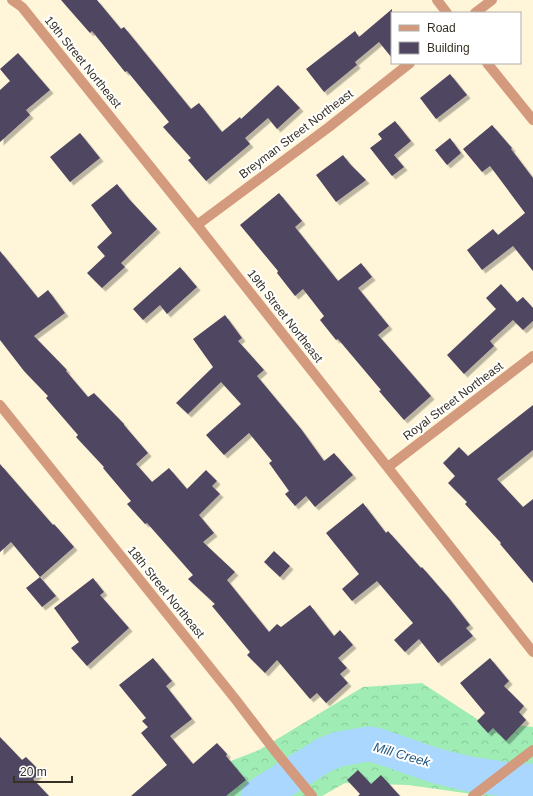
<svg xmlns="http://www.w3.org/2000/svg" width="533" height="796" viewBox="0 0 533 796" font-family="Arial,sans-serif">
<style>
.forest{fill:url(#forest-crowns)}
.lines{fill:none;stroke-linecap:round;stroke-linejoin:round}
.river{stroke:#aad7fe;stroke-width:35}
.building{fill:#504662;filter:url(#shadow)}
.street{stroke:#d49a7d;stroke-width:10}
.labels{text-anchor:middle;stroke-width:4;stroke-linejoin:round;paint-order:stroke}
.street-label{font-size:12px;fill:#363124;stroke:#fff}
.water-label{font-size:13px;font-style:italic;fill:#1e5680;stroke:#fff}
</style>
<defs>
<pattern id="forest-crowns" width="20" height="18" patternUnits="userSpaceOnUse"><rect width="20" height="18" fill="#9fecb5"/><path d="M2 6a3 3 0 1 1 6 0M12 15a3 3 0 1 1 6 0" fill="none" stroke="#8acb9c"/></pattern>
<filter id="shadow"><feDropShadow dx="3.5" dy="3.5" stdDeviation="0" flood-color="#0004"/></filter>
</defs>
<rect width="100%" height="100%" fill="#fff6da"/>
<path class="forest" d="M422 683 480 721 533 727V796H486L408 785 345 783 322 796H141L259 750 363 687Z"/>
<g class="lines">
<path class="river" d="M258 796 324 755 339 749 369 744 379 746 433 765 469 774 518 781H533"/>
</g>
<path class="building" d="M61 0H97L121 29 124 27 191 109 199 103 222 132 240 117 241 119 278 85 300 108 277 129 268 118 245 138 250 144 206 181 188 160 191 158 163 127 169 122 127 71 125 72 92 31 90 33Z
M392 9V58L379 42 355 62 357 65 324 92 306 69 355 31 359 37Z
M18 53 50 90 26 110 30 115 0 142V90L10 81 0 69Z
M450 74 467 95 436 119 420 98Z
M395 121 411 141 394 155 404 167 392 176 370 148 382 139 378 134Z
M492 125 512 148 511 149 533 178V271L513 246 482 270 467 250 493 229 498 235 525 213 490 166 482 172 463 149Z
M80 133 100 158 70 182 50 157Z
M450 138 461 153 447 165 435 150Z
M343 155 350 164 366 180 336 202 316 175Z
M117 184 129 199 157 229 121 263 125 267 102 288 87 273 105 256 97 247 112 233 91 205Z
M279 193 302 221 295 227 338 281 361 263 372 277 358 288 389 326 378 335 431 396 404 420 379 391 381 390 338 339 336 340 320 320 324 316 303 289 295 296 277 273 278 271 240 225Z
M0 251 38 298 48 290 65 313 34 336 67 370 66 371 88 397 94 393 124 424V425L148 453 136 464 152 482 169 468 187 489 206 470 217 481 212 486 220 494 199 515 214 533 203 542 235 572 227 580 269 632 277 624 281 627 310 605 334 636 340 630 353 645 338 658 347 668 340 674 348 683 326 703 317 693 310 699 277 660 265 673 247 655 250 652 212 606 215 604 188 579 193 575 147 523 145 524 127 504 131 501 103 468 104 467 76 437 78 435 46 398 48 396 24 371 0 340Z
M180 267 197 287 167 314 160 305 143 320 133 309Z
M501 284 517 302 523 297 533 308V321L523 330 513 320 490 341 494 346 464 374 447 355 496 309 486 298Z
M225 315 242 338 238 341 264 370 257 376 301 429 324 461 334 453 353 475 315 507 306 496 295 506 285 494 289 491 269 463 272 461 249 433 224 455 206 435 241 404 221 382 188 414 176 403 213 367 193 339Z
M533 405V450L497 479 523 507 533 499V583L500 544 501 543 465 504 467 502 448 483 455 476 443 463 459 447 468 456Z
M0 464 53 525 54 524 74 547 40 577 11 542 0 552Z
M363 503 386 533 388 531 421 568 422 567 448 597 470 625 466 628 473 636 438 663 419 639 405 652 394 640 413 623 377 581 352 601 342 589 359 574 326 533Z
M274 551 290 566 280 577 264 562Z
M40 577 56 596 42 607 26 588Z
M93 578 104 592 100 595 129 628 87 666 71 648 79 642 54 608Z
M153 658 172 681 166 686 192 719 170 736 193 764 217 743 227 754 226 756 246 780 226 796H131L167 765 141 733 148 727 142 721 146 718 119 685Z
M490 658 509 681 504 686 524 706 519 712 526 720 506 741 493 728 488 733 477 721 485 713 460 683Z
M0 737 22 760 26 757 41 772 33 779 49 796H0Z
M358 770 371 784 381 775 400 796H358L360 794 347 780Z"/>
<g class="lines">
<path class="street" d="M12 0 22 7 197 225 533 652
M437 0 447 13
M475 13 492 0
M487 63 533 120
M197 225 329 127 410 63
M0 405 236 700 275 751 312 796
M388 467 533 356
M473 796 533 750"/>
</g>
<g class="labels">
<g class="street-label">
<text transform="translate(83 62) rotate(51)" y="4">19th Street Northeast</text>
<text transform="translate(296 134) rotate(-37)" y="4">Breyman Street Northeast</text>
<text transform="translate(285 316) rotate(52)" y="4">19th Street Northeast</text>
<text transform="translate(453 401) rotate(-37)" y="4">Royal Street Northeast</text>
<text transform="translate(166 592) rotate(51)" y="4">18th Street Northeast</text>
</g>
<g class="water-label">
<text transform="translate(402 754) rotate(16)" y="5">Mill Creek</text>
</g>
</g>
<rect x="391" y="12" width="130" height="52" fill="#ffffff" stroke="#afada7"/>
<rect x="399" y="25" width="20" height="6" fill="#d49a7d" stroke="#afada7"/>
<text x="427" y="32" font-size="12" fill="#363124">Road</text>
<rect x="399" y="42" width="20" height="12" fill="#504662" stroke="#afada7"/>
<text x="427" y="52" font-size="12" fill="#363124">Building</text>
<path d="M14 776v6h58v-6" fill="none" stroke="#363124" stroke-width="2"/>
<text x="20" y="776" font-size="12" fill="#363124" stroke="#ffffff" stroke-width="3" paint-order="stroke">20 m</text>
</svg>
